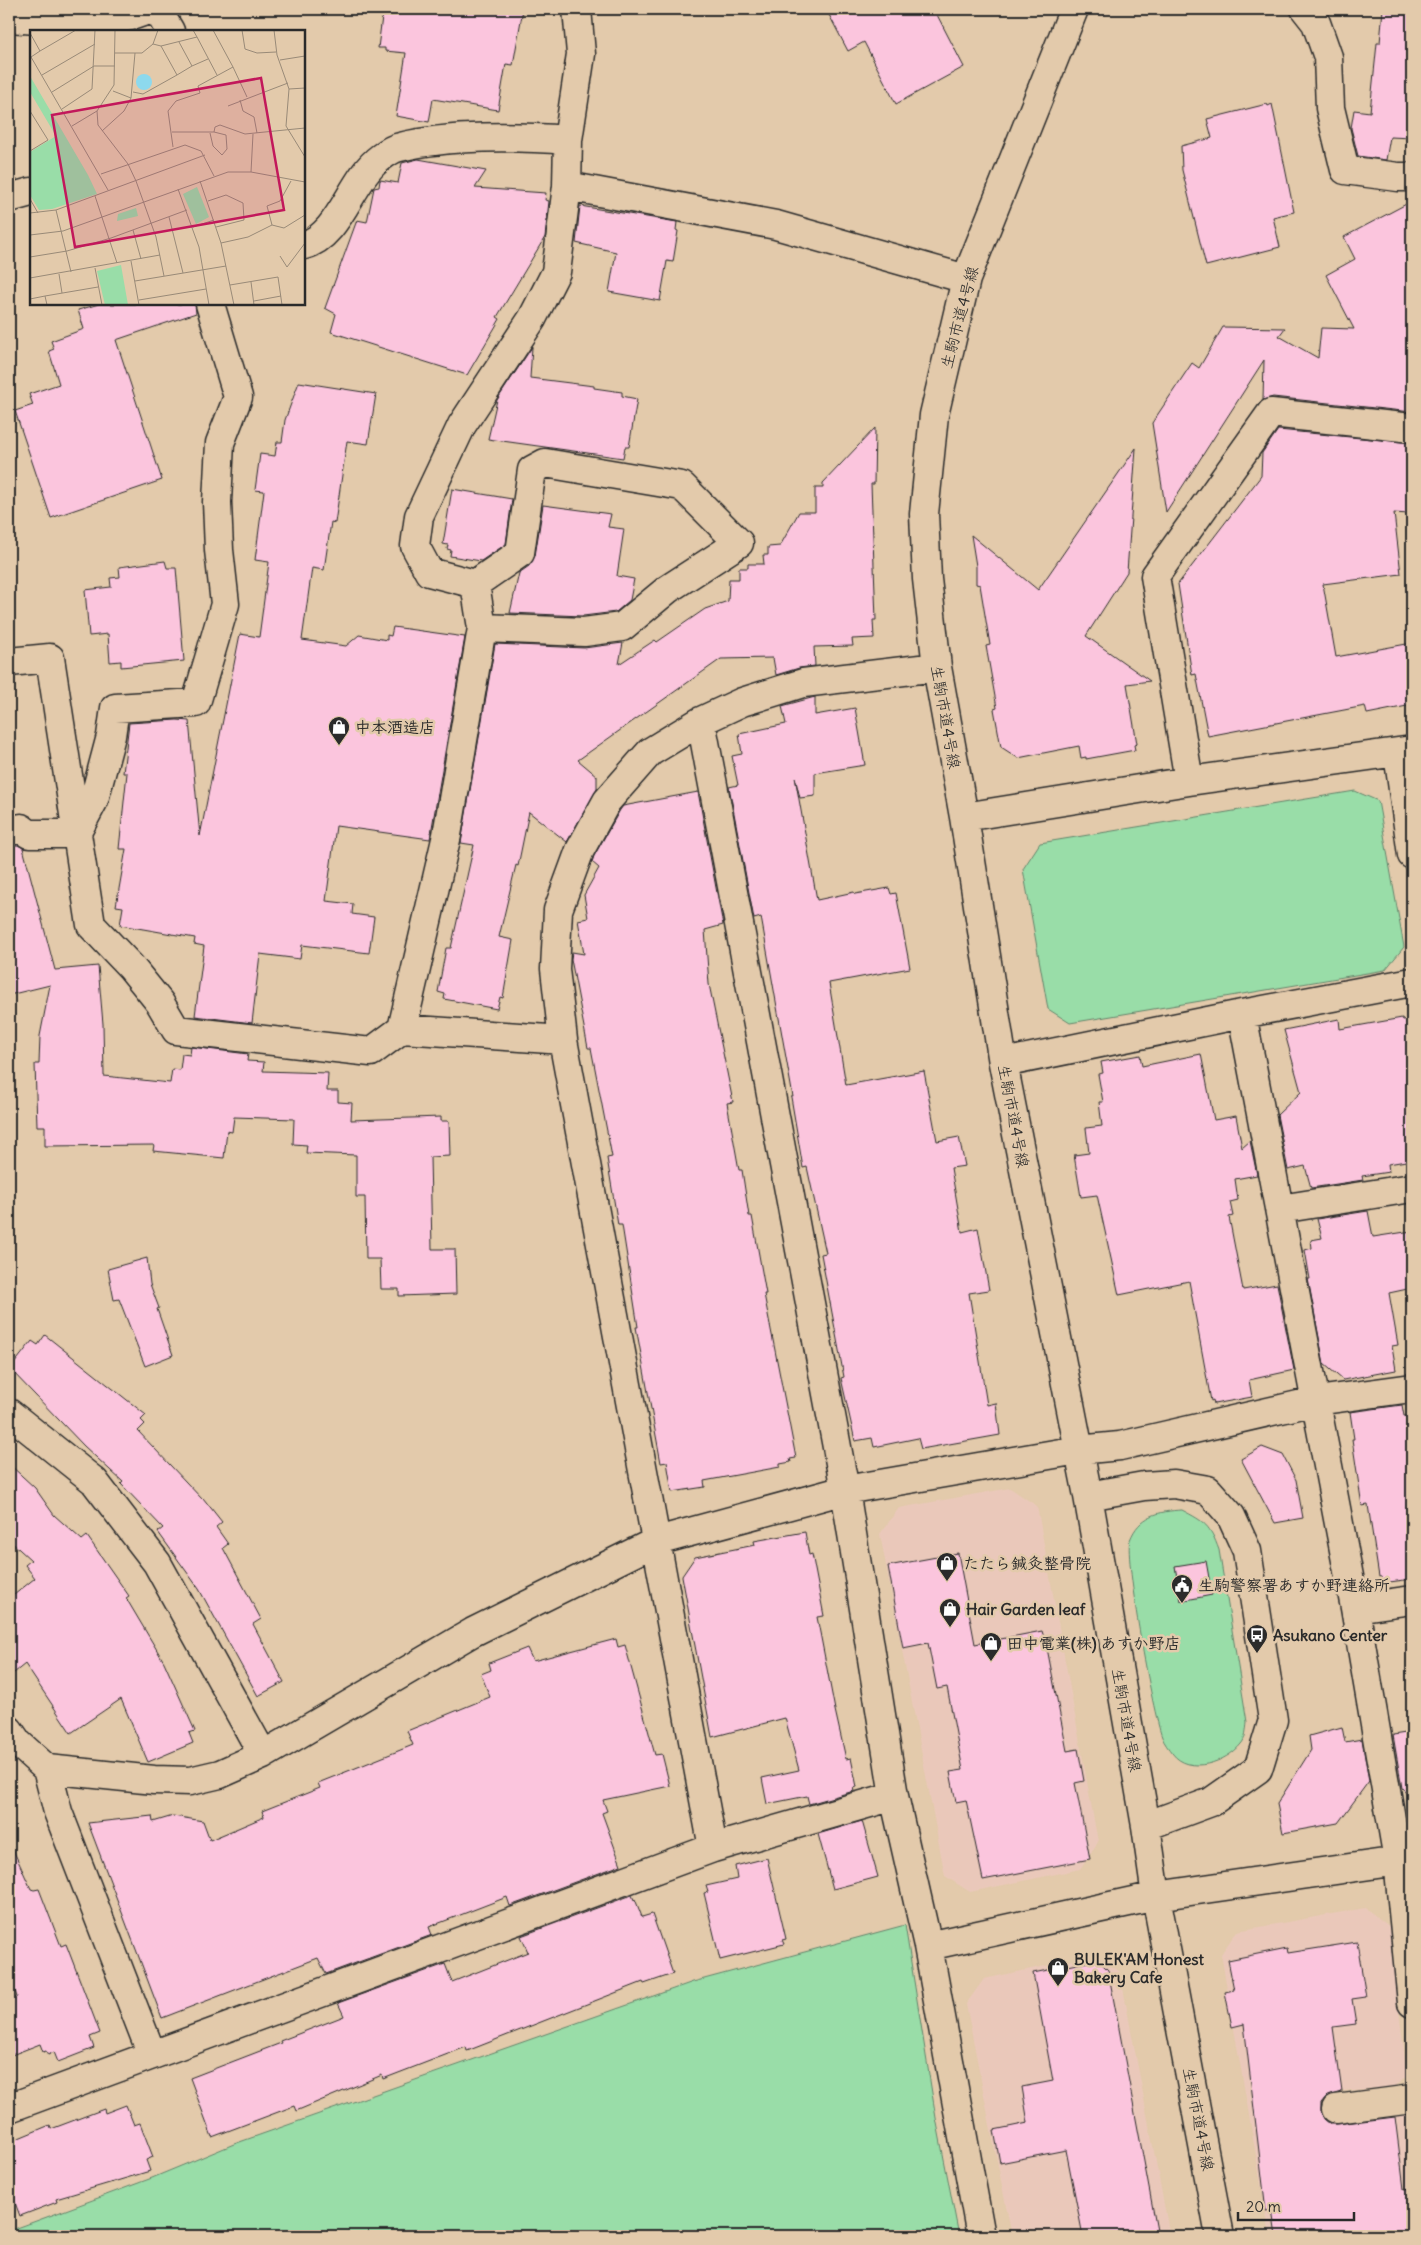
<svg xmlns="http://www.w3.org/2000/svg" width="1421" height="2245" viewBox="0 0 1421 2245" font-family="Delius,'Klee One',sans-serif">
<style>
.built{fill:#eac8ba}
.green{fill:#99dda8;stroke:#62846a}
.building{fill:#fbc5dd;stroke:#2b2b2b}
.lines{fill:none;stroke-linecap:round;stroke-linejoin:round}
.minor-casing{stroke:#2b2b2b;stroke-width:31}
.minor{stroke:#e3caab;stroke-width:28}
.labels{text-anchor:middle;stroke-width:5;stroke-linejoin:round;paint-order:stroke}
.street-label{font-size:16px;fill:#2b2b2b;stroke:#e3caab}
.poi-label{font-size:16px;font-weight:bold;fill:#2b2b2b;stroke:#e3caab;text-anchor:start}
.inset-road{fill:none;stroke:#998a78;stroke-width:1}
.view{fill:#c2185b;fill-opacity:0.15;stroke:#c2185b;stroke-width:2.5}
.inset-edge{fill:none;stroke:#2b2b2b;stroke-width:2.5}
</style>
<rect width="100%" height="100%" fill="#e3caab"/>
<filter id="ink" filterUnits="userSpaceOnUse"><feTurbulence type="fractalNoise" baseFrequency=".02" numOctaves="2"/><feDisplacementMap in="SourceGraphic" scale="10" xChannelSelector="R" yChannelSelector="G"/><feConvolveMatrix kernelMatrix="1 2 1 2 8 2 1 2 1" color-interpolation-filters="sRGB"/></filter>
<g filter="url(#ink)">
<path class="built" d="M1010 1488 1037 1506 1098 1842 1080 1869 970 1892 945 1876 880 1534 899 1508Z
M1365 1908 1389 1926 1407 2077 1393 2087 1327 2092 1332 2124 1343 2115 1401 2109 1412 2116V2236H1270L1221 1954 1237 1931Z
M1097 1955 1120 1972 1170 2236H1012L966 2004 984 1979Z"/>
<path class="green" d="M1355 791 1378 801 1404 947 1385 970 1070 1023 1048 1009 1023 869 1040 843Z
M1182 1510C1205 1522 1210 1525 1219 1550L1247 1722C1246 1729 1246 1739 1241 1744 1227 1762 1189 1776 1172 1753 1169 1749 1164 1743 1162 1737 1153 1714 1124 1557 1130 1540 1139 1516 1159 1511 1182 1510Z
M905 1925 936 2118 959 2236H9V2231L152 2178 234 2144 693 1982Z"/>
<path class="building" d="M383 9H407L429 13V9L450 13V9H523L513 65 506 64 498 110 433 99 429 122 396 116 406 53 385 51V48H378Z
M826 9H934L964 67 896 104 864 42 848 51Z
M1383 9H1412V138L1390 137 1386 160 1358 156 1351 128 1354 110 1370 112 1377 43H1380Z
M1267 104 1268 106 1272 104 1294 212 1273 217 1280 247 1206 266 1182 170 1181 146 1212 138 1207 119Z
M418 159 486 171 475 188 546 193 545 200 549 201 545 237 497 317 500 319 467 375 331 332 336 314 325 308 357 220 367 222 374 188 379 187 380 180 398 183 402 163Z
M1412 201V412L1273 397 1263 400 1264 360 1166 512 1152 423 1192 363 1199 368 1223 327 1285 328 1279 336 1318 358 1321 328 1354 329 1326 275 1355 259 1344 237Z
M580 206 677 222 676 230 678 231 673 262 667 261 660 301 609 292 616 252 576 243Z
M99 304H195L196 313 116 340 162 480 51 518 15 411 33 405 29 394 59 384 49 351 54 349 51 341 84 329 78 310Z
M532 347 530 378 594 386V388L622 392V396L637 399 629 447H625L623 458 488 439 497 400Z
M299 382 376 394 368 444 347 441 335 523 331 522 324 570 312 568 302 640 346 646 359 635 387 640V635L391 636 393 627 465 637 430 839 336 826 326 901 353 904 352 914 374 917 369 953 302 945 300 959 260 954 252 1023 195 1016 204 946 194 944 195 938 120 925 123 907 116 906 126 849H119L127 773H123L129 723 177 720 189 721 200 836 240 634 259 637 269 562 255 560 264 491 255 490 260 454 275 456 277 442H282L285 420Z
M875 428 874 484H871L876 620H873L874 638 852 639 853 646 814 647 815 666 799 668 776 675 773 658 721 659 578 760 597 776V789L567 842 529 812 518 866 516 865 499 937 513 940 503 998 500 997 497 1009 444 999 445 994 438 992 446 948H451L474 845 461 843 495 644 584 648 623 643 619 664 655 640 657 642 705 609 728 601 729 579H739V568H748V564H764L763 555H768V547L780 546 799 512H815V488H823V483Z
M1278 430 1412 443 1409 483H1412L1409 514 1394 513 1401 574 1323 584 1336 657 1412 643V705L1367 714 1365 706 1208 736 1196 674 1192 675 1178 584 1261 476 1262 453Z
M1136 448 1127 572 1086 636 1150 681 1127 684 1137 744 1134 745 1135 750 1086 759V757L1081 758 1079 746 1018 758 1001 747 994 709 997 708 986 646 990 645 980 585 976 584V566L971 535 1038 590Z
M452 489 512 499 506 544 481 561 450 556 451 550 447 549 448 545 443 544Z
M543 505 611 514 608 527 624 529 617 576 634 579 630 600 616 612 583 616 510 613 519 573 529 566 535 556Z
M165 561 167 568H176L184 661 121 667V661L110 662 108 634 89 636 85 590 111 587 110 578 120 577 119 567Z
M815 697V715L855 708 865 765 815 773V796L800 798 795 777 817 900 854 892 855 894 889 888 891 894 896 893 910 968 829 983 846 1085 924 1071 937 1141 959 1137 965 1166 951 1168 962 1232 978 1228 989 1290 969 1293 987 1405 996 1403 1000 1435 921 1449 918 1438 874 1447 872 1438 855 1441 841 1378 844 1377 821 1254 826 1253 807 1167 803 1168 791 1097H793L761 917 754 919 729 787 738 785 732 756 742 754 739 734 786 724 782 706Z
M698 792 723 925 705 930 709 984 733 1102 727 1103 739 1170H742L749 1216H752L766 1294H764L796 1458 790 1459 791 1462 780 1464V1467L704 1481 705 1487 672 1492 667 1462 661 1463 636 1327H638L622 1225H618L607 1158 612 1157 591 1048H588L571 959 572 952 584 954 578 920 588 918 584 895 599 868 592 862 594 856 620 810 623 806Z
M18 845 23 848 55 970 98 966 103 1024 104 1076 170 1083 172 1069 180 1070 182 1054 190 1055 191 1047 248 1054 247 1061 264 1062 263 1071 328 1073 327 1091H338V1102L352 1103 351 1120 441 1117V1121H449L450 1156 430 1157 432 1249H455L456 1294 399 1296V1289H381L380 1259H366L365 1197H356V1155L306 1153 307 1145 293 1144 294 1119 234 1117 232 1132 227 1131 224 1158 153 1151 154 1145 45 1146V1126H37L35 1064H39L40 1036 50 985 9 995V846Z
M1402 1018 1403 1020 1412 1019V1160L1388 1164 1389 1172 1362 1176 1363 1180 1311 1188 1305 1166 1288 1170 1277 1115 1301 1092 1284 1030 1339 1019 1340 1029Z
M1201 1054 1214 1120 1236 1116 1242 1148 1250 1141 1257 1175 1235 1179 1238 1200 1230 1202 1233 1216 1229 1217 1243 1290 1277 1284 1294 1370 1249 1380 1252 1397 1214 1404 1213 1400 1211 1401 1189 1281 1119 1295 1097 1195 1081 1197 1074 1155 1089 1153 1086 1128 1102 1126 1099 1102H1103L1098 1074 1103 1073 1101 1062 1140 1055 1142 1066Z
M1368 1211 1373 1237 1412 1231V1288L1389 1293 1398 1345 1392 1346 1396 1370 1343 1380 1324 1364 1308 1279H1310L1305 1250 1312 1248 1311 1240 1322 1238 1317 1219Z
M147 1258 150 1284 159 1308 157 1309 173 1355 145 1366 119 1299 114 1300 108 1269Z
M45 1335 146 1415 141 1420 145 1424 138 1431 202 1499 203 1498 222 1522 216 1527 228 1544 223 1548 261 1619 253 1624 284 1682 258 1696 199 1589 158 1532 163 1528 121 1484 123 1482 84 1446 10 1369 32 1341 38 1345Z
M1402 1405 1404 1416 1412 1415V1579L1382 1583 1381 1577H1379L1368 1505 1362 1506 1352 1439H1354L1350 1412Z
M1262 1447 1283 1455 1296 1480 1303 1518 1275 1523 1241 1459Z
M9 1464 35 1488 54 1515 82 1540 87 1536 129 1596 126 1598 164 1662 195 1731 189 1733 193 1743 148 1762 121 1699 71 1733 25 1664 9 1677V1599L35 1578 25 1565 31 1560 9 1540Z
M805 1532 809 1555 812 1554 824 1616 817 1617 835 1710 846 1759 851 1758 857 1787 853 1788 854 1791 809 1804 807 1796 767 1804 762 1778 799 1770 785 1718 712 1737 682 1576 695 1557 755 1545 754 1541Z
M958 1553 975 1644 1042 1631 1047 1648 1067 1751 1078 1749 1084 1781 1075 1783 1090 1859 983 1880 966 1800 956 1802 950 1772 963 1770 947 1687 937 1689 928 1643 903 1648 888 1566Z
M1206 1561 1212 1595 1181 1601 1175 1566Z
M616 1639 618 1647 625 1645 655 1755 662 1754 670 1786 603 1800 607 1811 602 1813 621 1865 510 1906 507 1897 429 1927 432 1935 326 1974 318 1958 162 2018 88 1823 152 1816 153 1822 173 1816 203 1821 210 1840 264 1817 262 1811 320 1788 318 1783 413 1745 407 1731 490 1697 481 1674 491 1670 489 1663 527 1648 533 1661Z
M1342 1727 1345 1742 1362 1739 1369 1781 1338 1823 1283 1833 1277 1804 1311 1750 1309 1736Z
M1412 1732V1797L1402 1788 1393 1735Z
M862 1821 878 1877 833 1889 818 1834Z
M9 1841 31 1889 34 1890 39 1889 61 1946 66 1944 100 2033 90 2037 94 2048 58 2062 54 2052 48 2055 46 2051 43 2052 40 2044 9 2056V1999L17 1997 9 1973Z
M767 1858 786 1939 782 1940 784 1944 720 1960 704 1893 708 1892 706 1886 737 1879 735 1866Z
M632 1895 634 1900 635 1899 642 1917 652 1914 673 1974 644 1984 643 1982 467 2051 466 2047 383 2079 382 2075 296 2111 294 2106 212 2137 190 2078 281 2043 280 2041 344 2016 338 2003 445 1964 452 1982 528 1952 521 1936Z
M1357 1942 1366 1997 1352 1999 1356 2024 1333 2027 1342 2092 1326 2097 1321 2103V2112L1324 2119 1330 2124H1338L1395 2117 1404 2189 1411 2188 1412 2236H1276L1272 2210 1266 2211 1244 2024 1232 2027 1225 1992 1234 1990 1228 1960 1287 1948 1288 1953Z
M1098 1960 1108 1970 1158 2236H1083L1066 2150 1000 2163 994 2130 1028 2123 1022 2087 1053 2081 1033 1973Z
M126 2105 134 2125 140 2123 153 2157 146 2160 150 2171 56 2199 57 2202 20 2216 9 2187V2142L50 2125 51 2129 104 2109 105 2113Z"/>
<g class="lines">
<g class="minor-casing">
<path id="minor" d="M157 9 170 31
M1074 9 966 279 934 415 924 514 927 579 937 667 964 817 1003 1063 1088 1496 1146 1826 1156 1896 1220 2236
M1305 9 1316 23 1328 57 1330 108 1345 170 1398 177H1412
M9 18 93 24 131 16 151 9
M567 186 776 225 966 279
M9 198 31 192
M304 245C339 237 352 178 380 158 385 154 394 148 400 147 449 135 518 136 568 140
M475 584 429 572 415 546 419 516 462 425 532 319 556 272 567 186 568 140 581 54 577 9
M9 662 50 658 91 925 131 967 160 1003 176 1030 371 1052 402 1029 563 1040
M701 721 845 1490 894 1796 928 1946 981 2236
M1398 753 1412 855
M1189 781 1155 576 1271 413 1412 428
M964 817 1189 781 1412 750
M9 831 21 828 29 834H76
M76 834 94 800 111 736 115 708 196 703 225 604 219 550 217 502 220 443 238 397 210 304
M1242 1014 1355 1608 1398 1860 1412 2003
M402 1029 447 835 482 628 475 584 520 553 532 470 545 463 682 486 739 543 668 589 622 627 584 632 482 628
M1003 1063 1242 1014 1412 982
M1280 1209 1412 1188
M9 1413 94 1481 157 1563 263 1755
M1088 1496 1144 1486 1174 1484 1208 1490 1231 1516 1247 1551 1273 1720 1258 1769 1211 1802 1146 1826
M1355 1608 1412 1600
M9 1730 18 1743 47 1769 154 1780 190 1781 220 1774 263 1755 473 1632 657 1541 845 1490 1078 1450 1120 1446 1316 1401 1412 1388
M47 1769 58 1812 152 2055
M713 1848 563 1040 555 969 558 910 580 850 607 801 650 752 701 721 742 702 803 683 937 667
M928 1946 1156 1896 1412 1859
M9 2108 713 1848 894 1796
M1336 2109 1412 2099"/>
</g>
<use href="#minor" class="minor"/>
</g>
</g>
<defs>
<g id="shop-pin" transform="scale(1.125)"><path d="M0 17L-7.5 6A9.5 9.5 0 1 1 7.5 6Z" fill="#2b2b2b" stroke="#e3caab"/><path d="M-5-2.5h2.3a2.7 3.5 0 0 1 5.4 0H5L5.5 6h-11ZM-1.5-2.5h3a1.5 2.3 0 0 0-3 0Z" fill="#fff"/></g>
<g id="civic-pin" transform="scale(1.125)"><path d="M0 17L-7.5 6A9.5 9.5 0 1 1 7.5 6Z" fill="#2b2b2b" stroke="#e3caab"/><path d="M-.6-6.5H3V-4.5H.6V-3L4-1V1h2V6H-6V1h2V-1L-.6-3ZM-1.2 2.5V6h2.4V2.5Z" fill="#fff"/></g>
<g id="bus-pin" transform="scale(1.125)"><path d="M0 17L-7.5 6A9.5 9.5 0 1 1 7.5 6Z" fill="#2b2b2b" stroke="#e3caab"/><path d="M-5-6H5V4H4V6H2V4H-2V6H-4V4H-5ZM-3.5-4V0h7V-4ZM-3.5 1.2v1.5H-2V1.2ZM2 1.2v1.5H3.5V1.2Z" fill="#fff"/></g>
</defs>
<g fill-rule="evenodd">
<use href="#shop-pin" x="339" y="727"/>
<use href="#shop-pin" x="947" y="1563"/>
<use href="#civic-pin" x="1182" y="1585"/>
<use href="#shop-pin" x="950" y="1609"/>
<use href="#bus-pin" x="1257" y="1635"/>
<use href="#shop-pin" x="991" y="1643"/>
<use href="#shop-pin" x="1058" y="1968"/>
</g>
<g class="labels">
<g class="street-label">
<text transform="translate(959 317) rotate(-75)" y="6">生駒市道4号線</text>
<text transform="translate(946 717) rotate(80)" y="6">生駒市道4号線</text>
<text transform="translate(1014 1116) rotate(79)" y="6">生駒市道4号線</text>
<text transform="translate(1127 1720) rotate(80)" y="6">生駒市道4号線</text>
<text transform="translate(1199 2119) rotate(79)" y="6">生駒市道4号線</text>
</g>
<g class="poi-label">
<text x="355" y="733">中本酒造店</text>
<text x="963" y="1569">たたら鍼灸整骨院</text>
<text x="1198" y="1591">生駒警察署あすか野連絡所</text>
<text x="966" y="1615">Hair Garden leaf</text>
<text x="1273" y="1641">Asukano Center</text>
<text x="1007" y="1649">田中電業(株) あすか野店</text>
<text x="1074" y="1965">BULEK'AM Honest<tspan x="1074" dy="18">Bakery Cafe</tspan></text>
</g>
</g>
<g transform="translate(30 30)">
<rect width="275" height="275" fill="#e3caab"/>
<path d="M0 46 58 145 67 164 22 179 9 180 0 165V122L26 106 0 62ZM167 157 179 187 166 194 153 164ZM106 178 108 186 87 191 88 184ZM91 235 98 275H75L67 241Z" fill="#99dda8"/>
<path d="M106 52a8 8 0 1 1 16 0a8 8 0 1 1-16 0Z" fill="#8dd9ed"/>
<path class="inset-road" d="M85 0 84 55 67 81 68 95 98 134 106 151 126 207 134 246M212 0 215 19 227 23 246 22M244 0 247 25 259 59 256 96 275 127M0 3 10 21 1 27 78 160M167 7 187 45M131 16 167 7 163 0M10 21 46 0M85 23H112L123 14 128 0M250 30 275 26M162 36 178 29M203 37 217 67M12 45 65 14M147 45 162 36 149 12M259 59 275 58M83 61 101 68M22 62 64 36H85M103 62 113 64 147 45 131 16 123 14M210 70 213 81 224 87 227 103M198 76 258 53M32 79 62 59 65 0M0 81 18 110 0 121M42 96 67 81M72 101 94 81 101 68 105 23M142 102H184L196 105 197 119 192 125 183 116 180 103M184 102 185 97 190 95 215 104 275 98M143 117 138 81 146 71 170 63 168 56 203 37 183 0M221 142 223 104M71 144 155 115 171 121 184 146M170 151 191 213 204 275M148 159 169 217 179 275M65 166 87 233M0 169 8 183M178 171 196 165 213 173 214 190 186 197M26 180 41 242M0 183 26 180 175 125M139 187 153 243M242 195 237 176 250 171 261 151M163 197 184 190M103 200 111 229M0 205 33 201 198 142H221L275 152M191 213 218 207 242 195 254 198 275 185M250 226 257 237 275 213M0 227 37 221 81 208 157 180M101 231 109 275M65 238 72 275M29 244 32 263M0 248 130 225M105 251 196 236M221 252 224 275M200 255 248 247 252 275M15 266 68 257M0 269 15 266 17 275M109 270 176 259M224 271 251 266"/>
<path class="view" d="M231 48 254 180 45 217 22 85Z"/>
<rect width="275" height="275" class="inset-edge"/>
</g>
<rect width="1421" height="2245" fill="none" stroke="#e3caab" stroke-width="30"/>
<rect x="15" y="15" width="1391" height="2215" fill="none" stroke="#2b2b2b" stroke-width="2" filter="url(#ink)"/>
<path d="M1238 2212v8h116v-8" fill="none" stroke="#2b2b2b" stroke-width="2.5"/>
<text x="1246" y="2212" font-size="15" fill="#2b2b2b" stroke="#e3caab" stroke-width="4" paint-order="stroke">20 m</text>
</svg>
